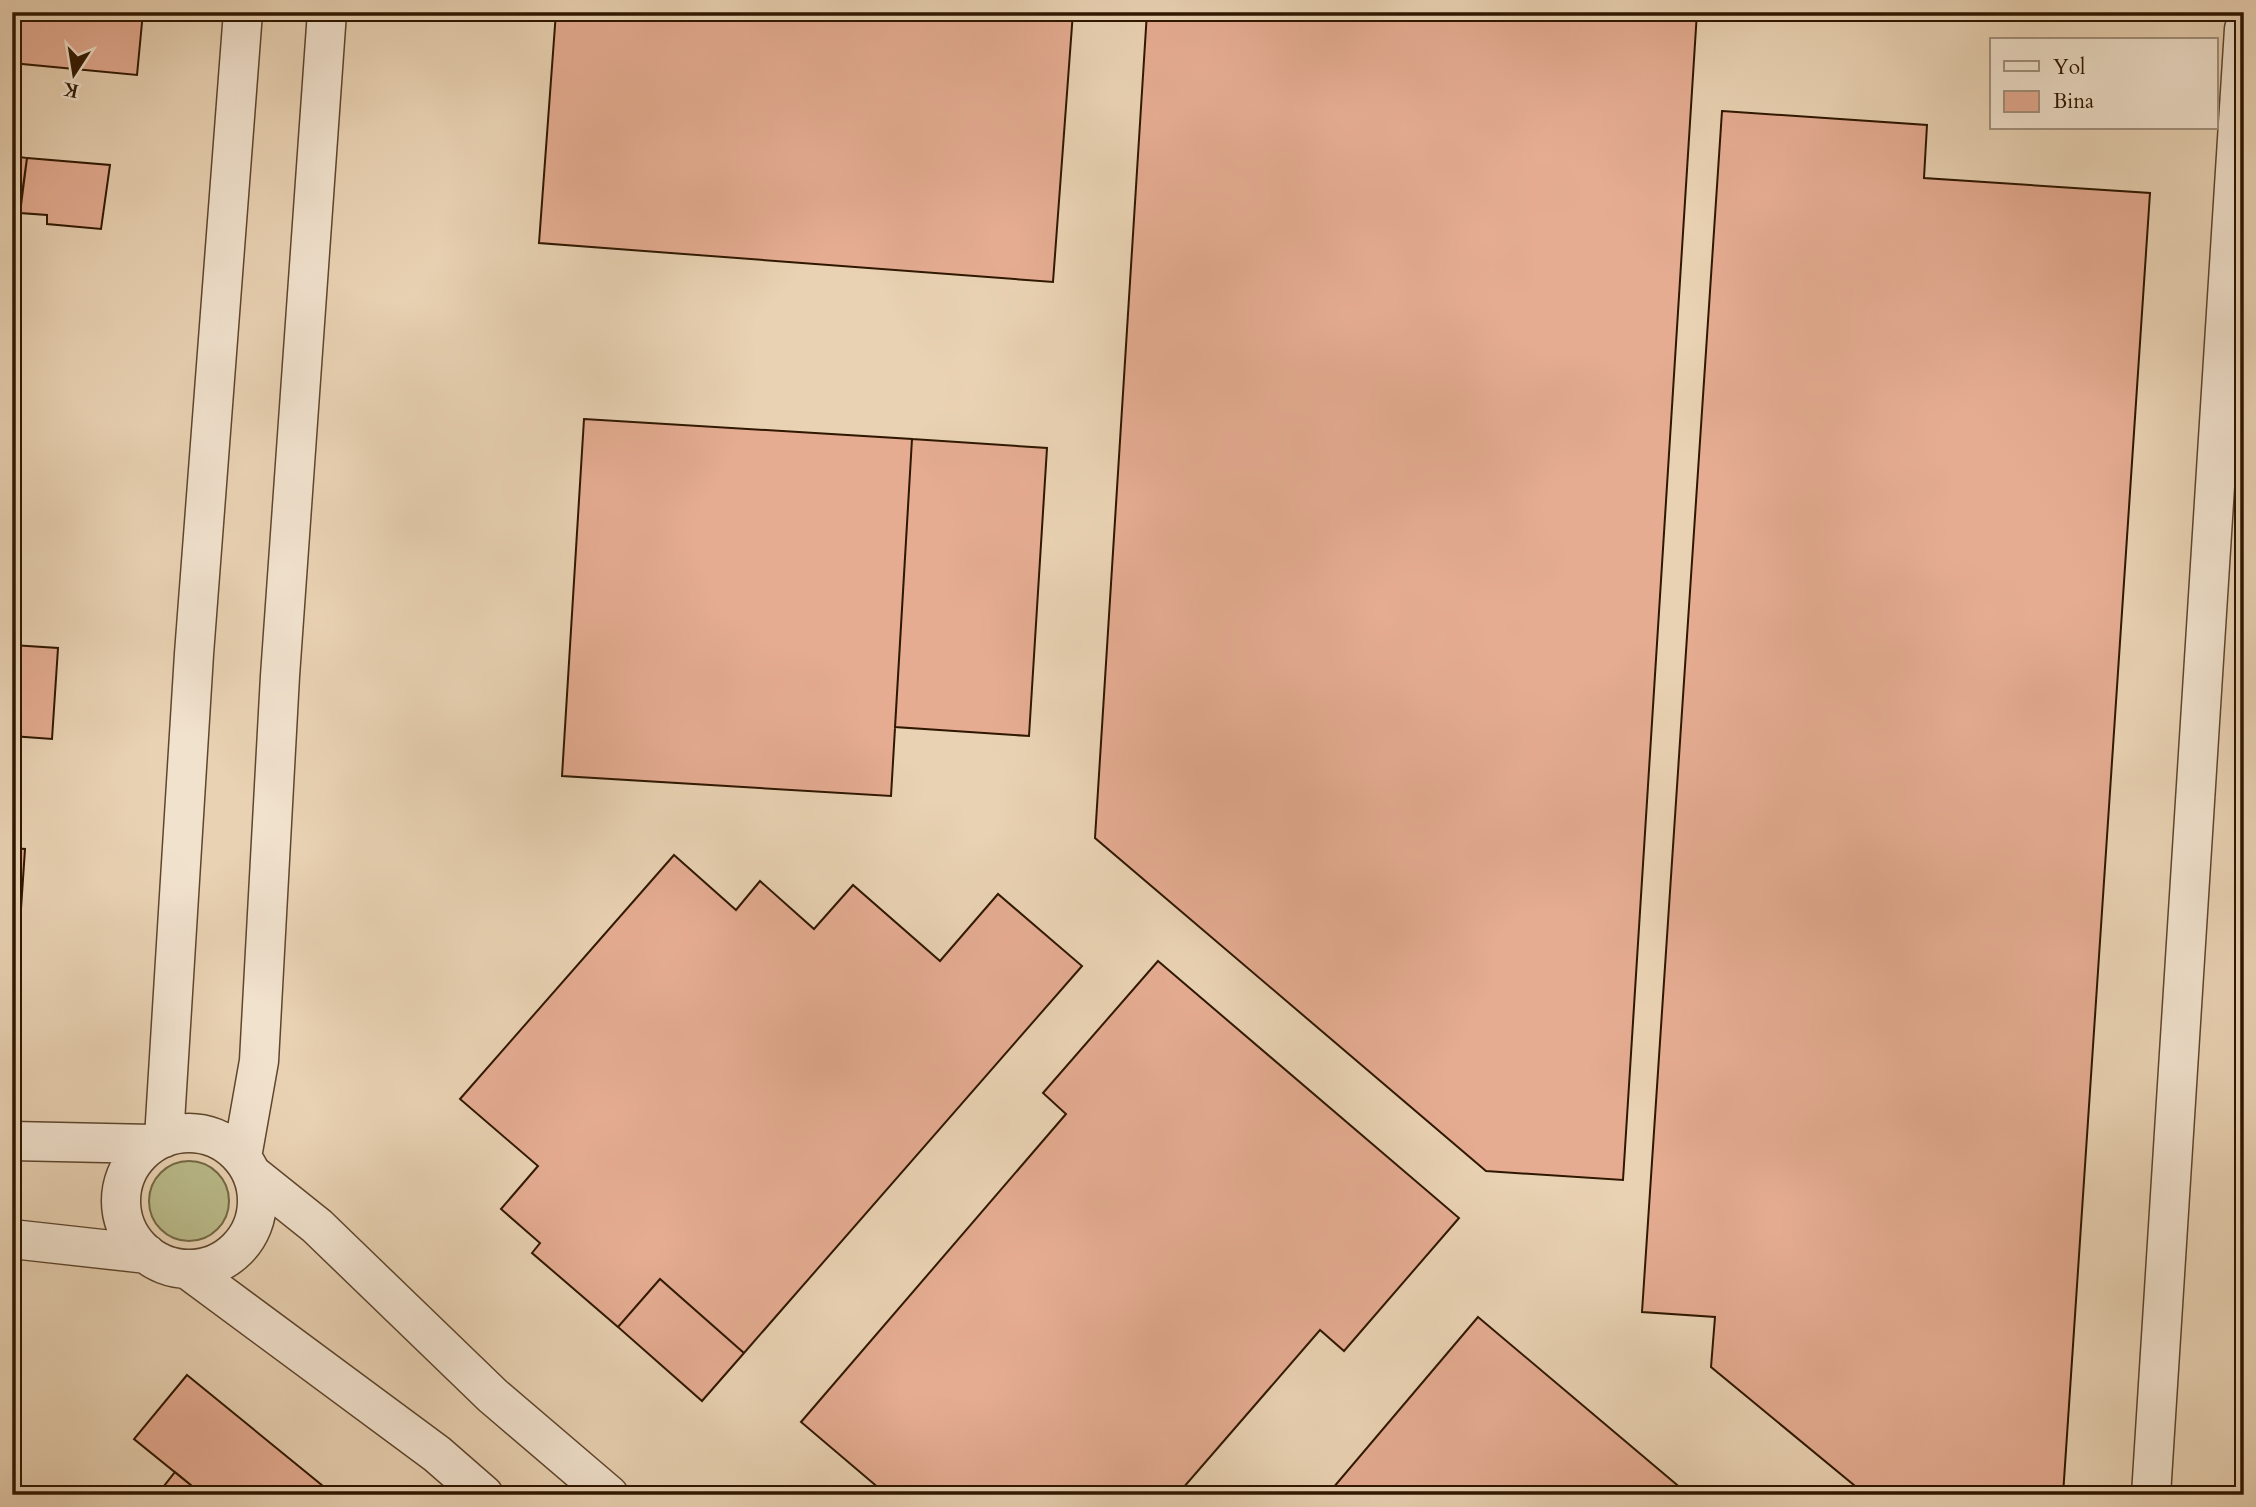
<svg xmlns="http://www.w3.org/2000/svg" width="2256" height="1507" viewBox="0 0 2256 1507" font-family="Cardo,serif">
<style>
.green{fill:#babb8a;stroke:#746945;stroke-width:2}
.building{fill:#e5ac92;stroke:#2f1700;stroke-width:2}
.lines{fill:none;stroke-linecap:round;stroke-linejoin:round}
.minor-casing{stroke:#5e462d;stroke-width:41}
.minor{stroke:#f1e2ce;stroke-width:38}
</style>
<rect width="100%" height="100%" fill="#e9d2b3"/>
<filter id="stains"><feTurbulence type="fractalNoise" baseFrequency=".00286" numOctaves="4"/><feColorMatrix values="0 0 0 0 .2 0 0 0 0 .09 0 0 0 0 .02 0 0 0 .5 -.17"/></filter>
<radialGradient id="worn" r=".72"><stop offset=".6" stop-color="#630" stop-opacity="0"/><stop offset="1" stop-color="#630" stop-opacity=".3"/></radialGradient>
<path class="green" d="M149 1201a40 40 0 1 1 80 0a40 40 0 1 1-80 0Z"/>
<path class="building" d="M12 12H143L137 75 12 63Z
M556 12H1073L1053 282 539 243Z
M1147 12H1697L1623 1180 1486 1171 1095 838Z
M1722 111 1927 125 1924 178 2150 193 2063 1495H1866L1711 1367 1715 1317 1642 1312Z
M12 156 27 158 12 266Z
M27 158 110 165 101 229 47 224V215L20 213Z
M584 419 912 439 891 796 562 776Z
M912 439 1047 448 1029 736 895 727Z
M12 645 58 648 52 739 12 736Z
M12 848 25 849 16 984H12Z
M674 855 736 910 760 881 814 929 853 885 940 961 998 894 1082 966 744 1353 660 1279 618 1327 532 1253 540 1243 501 1209 538 1166 460 1099Z
M1158 961 1459 1218 1344 1351 1320 1330 1177 1495H887L801 1422 1066 1114 1043 1093Z
M660 1279 744 1353 702 1401 618 1327Z
M1478 1317 1689 1495H1327Z
M187 1375 334 1495H203L134 1439Z
M175 1472 203 1495H157Z"/>
<g class="lines">
<g class="minor-casing">
<path id="minor" d="M121 1201a68 68 0 1 1 136 0a68 68 0 1 1-136 0Z
M164 1138 194 654 243 12
M12 1141 152 1144
M242 1157 259 1061 280 676 327 12
M252 1174 317 1226 493 1396 609 1495
M12 1239 147 1254
M187 1269 437 1454 484 1495
M2151 1495 2244 29"/>
</g>
<use href="#minor" class="minor"/>
</g>
<rect width="2256" height="1507" fill="none" stroke="#e9d2b3" stroke-width="42"/>
<rect x="14" y="14" width="2228" height="1479" fill="none" stroke="#2f1700" stroke-width="3.5"/>
<rect x="21" y="21" width="2214" height="1465" fill="none" stroke="#2f1700" stroke-width="2"/>
<rect x="1990" y="38" width="228" height="91" fill="#f1e2ce" stroke="#a3917c" stroke-width="2"/>
<rect x="2004" y="61" width="35" height="10" fill="#f1e2ce" stroke="#a3917c" stroke-width="2"/>
<text x="2053" y="74" font-size="21" fill="#2f1700">Yol</text>
<rect x="2004" y="91" width="35" height="21" fill="#e5ac92" stroke="#a3917c" stroke-width="2"/>
<text x="2053" y="108" font-size="21" fill="#2f1700">Bina</text>
<g transform="translate(74 74) rotate(192)" stroke="#f1e2ce" stroke-width="5" paint-order="stroke">
<path d="M0-5L12 26L0 18L-12 26Z" fill="#2f1700"/>
<text y="-10" font-size="19" font-weight="bold" text-anchor="middle" fill="#2f1700">K</text>
</g>
<rect width="100%" height="100%" filter="url(#stains)"/>
<rect width="100%" height="100%" fill="url(#worn)"/>
</svg>
